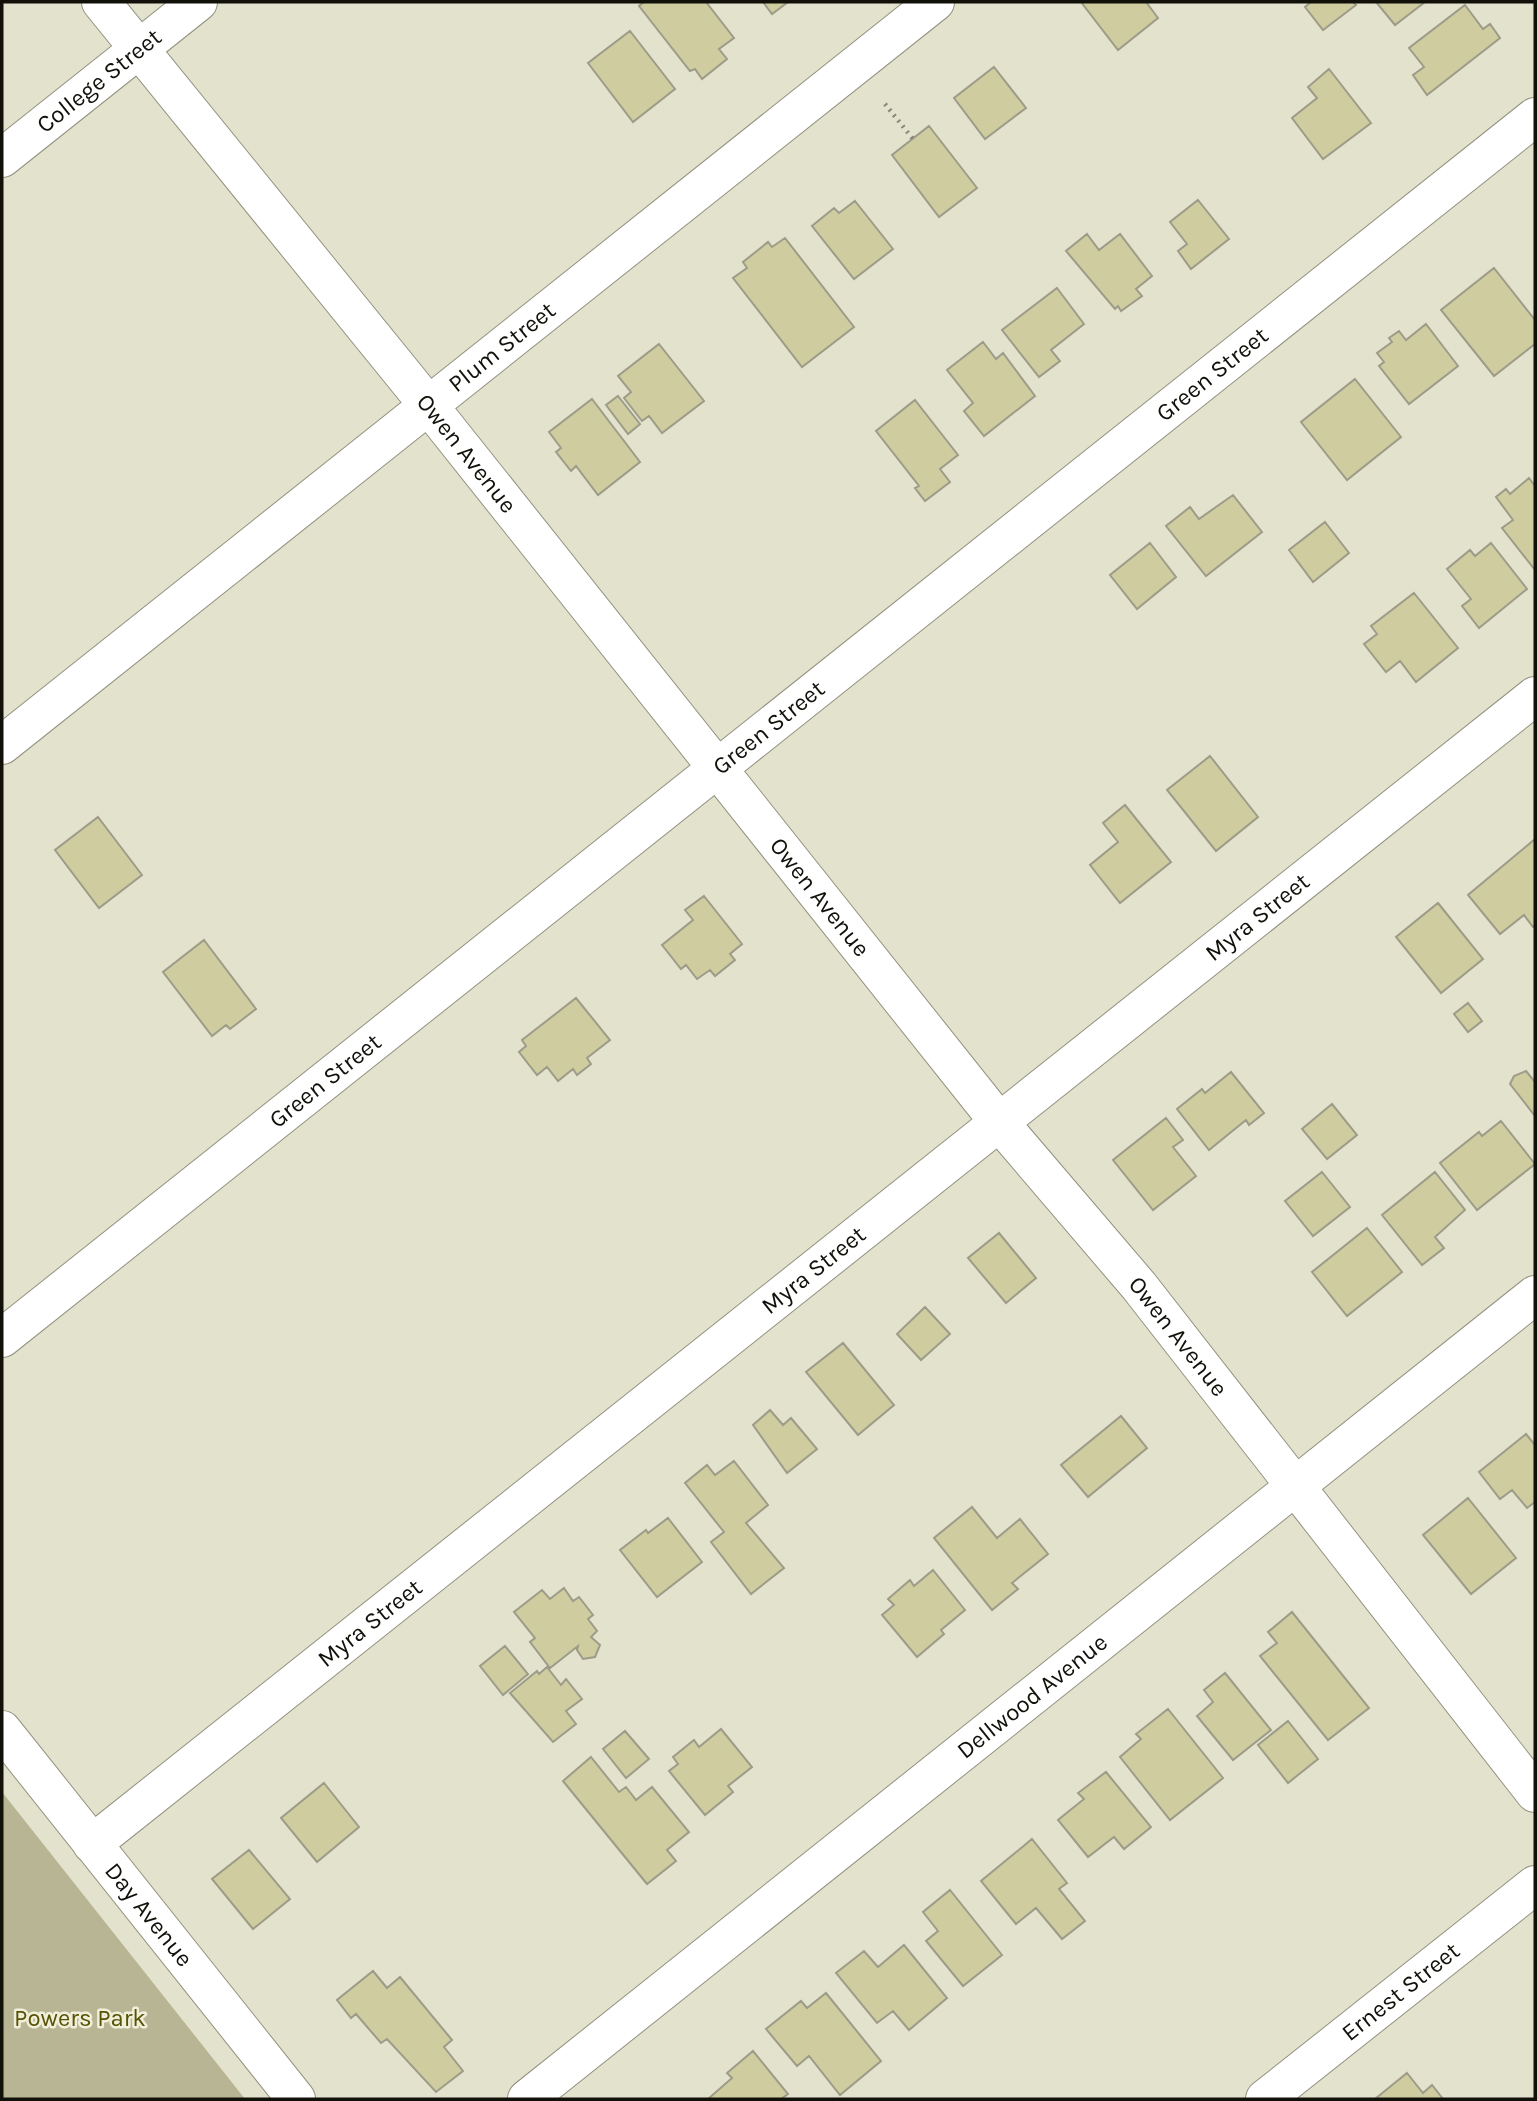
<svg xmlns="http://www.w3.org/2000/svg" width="1537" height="2101" viewBox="0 0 1537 2101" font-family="Karla,sans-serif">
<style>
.green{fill:#b7b593}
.building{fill:#cfcc9f;stroke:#9d9c89;stroke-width:2}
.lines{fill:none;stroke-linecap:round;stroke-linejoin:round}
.street-casing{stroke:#939280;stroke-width:40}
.path{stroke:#888778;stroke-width:4.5;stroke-dasharray:2 5;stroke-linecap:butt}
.street{stroke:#fff;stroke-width:38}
.labels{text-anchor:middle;stroke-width:5;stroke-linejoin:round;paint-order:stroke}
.street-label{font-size:24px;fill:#11110a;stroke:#f0efda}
.park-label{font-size:24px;fill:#585204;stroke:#f0efda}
</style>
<rect width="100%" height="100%" fill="#e3e2cd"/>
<path class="green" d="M2 1792 245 2099H2Z"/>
<path class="building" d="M644 2H706L734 38 719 49 727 59 702 79 695 69 690 71 639 6Z
M763 2H788L772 14Z
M1081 2H1146L1158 18 1118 50Z
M1311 2H1353L1356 5 1323 30 1305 7Z
M1376 2H1425L1395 25Z
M1465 5 1483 29 1490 24 1500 38 1427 95 1413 75 1424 67 1409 48Z
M630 31 675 89 633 122 588 63Z
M994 67 1026 108 985 139 954 98Z
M1329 69 1371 123 1323 159 1292 118 1317 98 1308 87Z
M929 126 977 188 939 217 892 155Z
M1198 200 1229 239 1191 269 1178 251 1187 244 1170 222Z
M855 201 893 249 854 279 812 226 834 208 839 213Z
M1087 234 1099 250 1120 234 1152 276 1136 289 1142 296 1121 311 1118 306 1115 309 1066 251Z
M785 238 854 327 802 367 733 278 747 268 743 262 768 242 772 247Z
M1494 268 1535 320V344L1494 376 1441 310Z
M1057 288 1084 324 1051 350 1060 361 1039 377 1002 330Z
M1426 324 1458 366 1409 404 1379 366 1384 362 1377 353 1392 342 1389 338 1399 331 1406 340Z
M983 342 996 359 1003 353 1035 396 984 436 964 411 973 403 947 370Z
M659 344 704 401 662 433 649 416 642 421 624 398 631 392 618 376Z
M1355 379 1401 437 1347 480 1301 422Z
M618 396 640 424 628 434 606 405Z
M592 399 640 462 598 495 576 466 571 471 556 452 561 448 549 432Z
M915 400 958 455 940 469 950 482 925 501 915 488 919 486 876 431Z
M1529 478 1535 486V570L1502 528 1513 520 1496 497 1506 489 1510 494Z
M1233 495 1262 532 1206 576 1166 526 1190 507 1199 519Z
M1325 522 1349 553 1313 582 1289 550Z
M1150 543 1176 577 1137 609 1110 575Z
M1491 543 1527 589 1479 628 1462 606 1471 599 1447 569 1470 550 1475 556Z
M1414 593 1458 648 1416 682 1400 661 1386 672 1364 644 1377 634 1371 626Z
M1210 756 1258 817 1216 851 1167 790Z
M1125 805 1171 862 1120 903 1090 865 1118 842 1103 823Z
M98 817 142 875 99 908 55 850Z
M1535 839V925L1533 927 1524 915 1500 934 1468 895Z
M704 896 742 944 730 954 735 960 715 976 710 970 697 979 686 965 681 969 662 945 693 920 685 910Z
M1438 903 1483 959 1441 993 1396 937Z
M204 940 256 1009 230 1029 226 1025 212 1036 163 972Z
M576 998 610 1040 587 1058 591 1064 577 1075 573 1069 558 1081 547 1067 537 1075 519 1052 526 1046 522 1040Z
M1468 1003 1482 1021 1468 1032 1454 1014Z
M1526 1071 1535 1082V1116L1510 1084 1514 1076Z
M1231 1072 1264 1113 1249 1125 1246 1120 1209 1150 1177 1109 1202 1089 1205 1093Z
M1332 1104 1357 1135 1327 1159 1302 1129Z
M1166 1118 1183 1140 1173 1147 1196 1176 1153 1210 1113 1160Z
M1501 1121 1535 1164 1477 1210 1440 1163 1479 1132 1482 1136Z
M1322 1172 1350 1207 1313 1236 1285 1201Z
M1435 1172 1465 1210 1435 1237 1444 1248 1422 1265 1382 1215Z
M1367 1228 1402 1272 1347 1316 1312 1272Z
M999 1233 1036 1278 1006 1303 968 1258Z
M925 1307 950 1334 921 1360 897 1334Z
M843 1343 894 1405 858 1435 806 1372Z
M770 1410 783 1425 791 1418 817 1449 787 1473 753 1425Z
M1121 1416 1147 1448 1088 1497 1061 1465Z
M1526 1434 1535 1445V1502L1527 1508 1512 1490 1500 1499 1479 1472Z
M734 1461 768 1505 746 1523 784 1568 751 1594 711 1542 724 1532 685 1483 707 1465 715 1475Z
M1468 1498 1516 1558 1471 1594 1423 1535Z
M972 1507 997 1538 1020 1519 1048 1554 1012 1583 1018 1589 992 1610 934 1538Z
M668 1518 702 1562 657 1597 620 1550 646 1530 648 1533Z
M933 1570 965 1610 941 1630 944 1634 917 1657 882 1615 894 1605 888 1599 910 1580 914 1586Z
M564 1588 573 1601 579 1597 593 1615 588 1619 597 1631 591 1637 600 1645 595 1657 583 1659 577 1650 578 1646 550 1668 530 1642 535 1638 514 1612 542 1590 550 1599Z
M1292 1612 1369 1708 1328 1740 1260 1656 1277 1643 1268 1632Z
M505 1646 528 1674 503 1695 480 1666Z
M547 1667 561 1685 566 1679 582 1699 566 1711 576 1724 553 1742 510 1693 537 1671 539 1674Z
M1225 1673 1271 1730 1233 1760 1197 1716 1213 1702 1204 1690Z
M1168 1709 1223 1778 1170 1820 1120 1757 1141 1739 1136 1734Z
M1288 1721 1318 1759 1288 1783 1258 1745Z
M721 1729 752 1767 728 1786 733 1792 705 1815 669 1771 678 1764 673 1757 694 1740 699 1747Z
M625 1731 649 1759 626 1778 603 1749Z
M591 1757 619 1792 626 1787 636 1800 652 1787 689 1832 667 1850 676 1861 647 1884 563 1781Z
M1106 1772 1151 1827 1124 1849 1114 1837 1088 1857 1058 1820 1084 1799 1078 1793Z
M324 1783 359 1827 317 1862 281 1818Z
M1032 1839 1067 1883 1059 1889 1085 1921 1062 1939 1036 1908 1016 1924 981 1881Z
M249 1850 290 1899 253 1929 212 1879Z
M950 1890 1002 1955 963 1986 926 1941 938 1931 923 1912Z
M904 1945 947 1998 909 2030 893 2011 877 2023 836 1973 864 1951 878 1967Z
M373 1971 387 1988 400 1977 452 2040 444 2047 463 2071 436 2092 387 2039 381 2043 356 2014 351 2018 337 2000Z
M826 1993 881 2061 840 2095 809 2056 797 2066 766 2029 801 2001 807 2008Z
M753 2051 788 2094 781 2099H708L732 2078 727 2073Z
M1407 2073 1423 2093 1432 2085 1443 2099H1375Z"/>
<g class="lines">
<g class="street-casing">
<g id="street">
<path id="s1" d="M101 2 429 406 999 1122 1139 1286 1535 1793"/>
<path id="s2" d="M2 158 198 2"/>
<path id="s3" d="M2 745 935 2"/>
<path id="s4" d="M2 1338 1535 117"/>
<path id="s5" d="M2 1730 296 2099"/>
<path id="s6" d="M92 1844 1535 696"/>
<path id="s7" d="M527 2099 1535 1295"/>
<path id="s8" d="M1265 2099 1535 1885"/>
</g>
</g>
<path class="path" d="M885 104 913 139"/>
<use href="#street" class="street"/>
</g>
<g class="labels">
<g class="street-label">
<text dy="8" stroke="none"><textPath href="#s2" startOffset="124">College Street</textPath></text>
<text dy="8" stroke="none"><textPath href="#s3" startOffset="639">Plum Street</textPath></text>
<text dy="8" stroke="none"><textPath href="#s4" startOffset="1547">Green Street</textPath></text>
<text dy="8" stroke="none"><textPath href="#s1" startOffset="581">Owen Avenue</textPath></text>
<text dy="8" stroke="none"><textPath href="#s4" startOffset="980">Green Street</textPath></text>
<text dy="8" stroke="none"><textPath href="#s1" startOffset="1148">Owen Avenue</textPath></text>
<text dy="8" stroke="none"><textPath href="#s6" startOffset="1489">Myra Street</textPath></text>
<text dy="8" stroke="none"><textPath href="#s4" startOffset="413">Green Street</textPath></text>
<text dy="8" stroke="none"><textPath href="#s6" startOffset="922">Myra Street</textPath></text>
<text dy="8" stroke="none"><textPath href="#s1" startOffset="1715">Owen Avenue</textPath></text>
<text dy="8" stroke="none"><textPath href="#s6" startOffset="355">Myra Street</textPath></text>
<text dy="8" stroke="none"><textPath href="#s7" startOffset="646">Dellwood Avenue</textPath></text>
<text dy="8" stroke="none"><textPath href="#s5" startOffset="236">Day Avenue</textPath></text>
<text dy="8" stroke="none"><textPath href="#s8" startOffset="173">Ernest Street</textPath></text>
</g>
<g class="park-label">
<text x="80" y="2026">Powers Park</text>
</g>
</g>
<rect width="1537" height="2101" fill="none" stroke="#11110a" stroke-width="7"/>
</svg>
